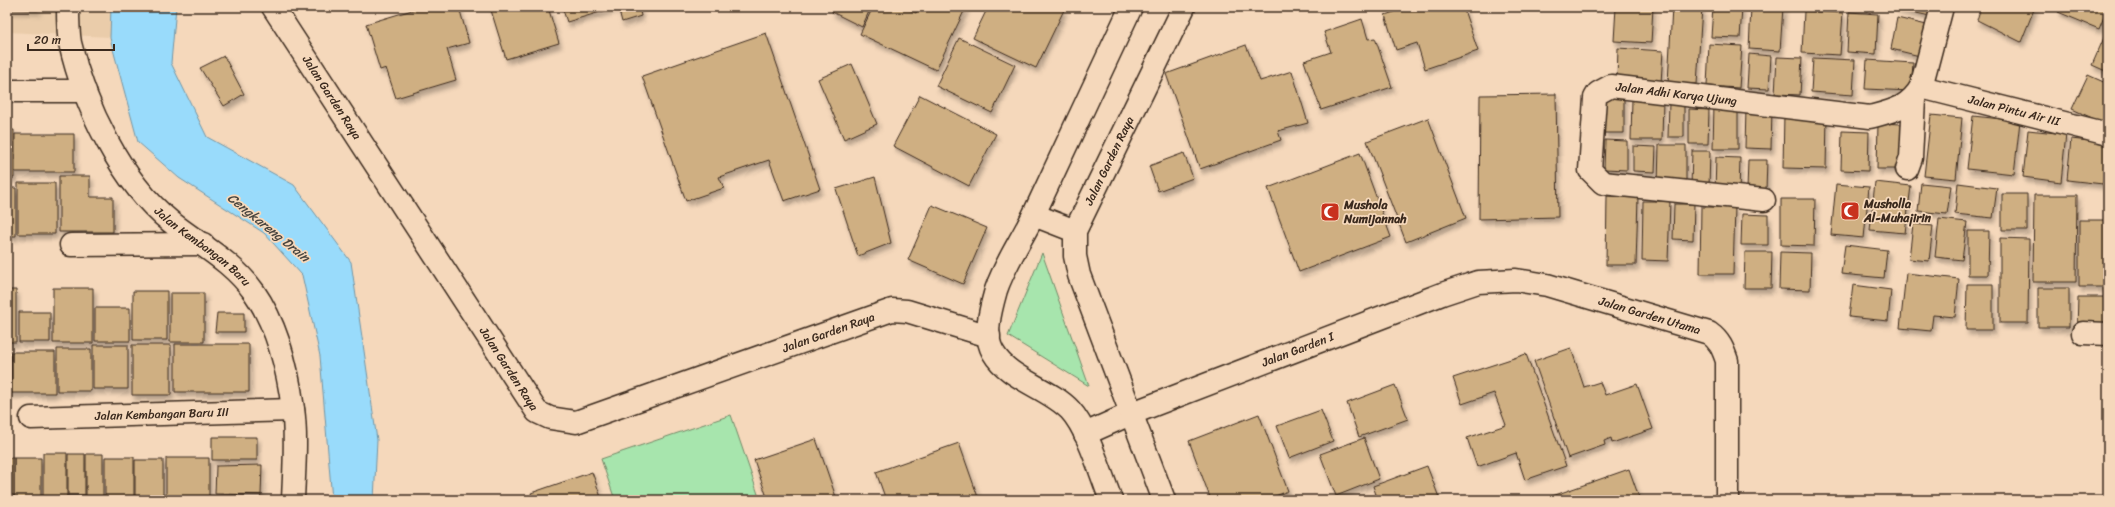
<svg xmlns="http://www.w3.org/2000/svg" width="2115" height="507" viewBox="0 0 2115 507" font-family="Sriracha,sans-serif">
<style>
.built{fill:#eaccaa}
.green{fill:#a7e5ad;stroke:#718866}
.water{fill:#99dbfb;stroke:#7394a3}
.building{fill:#cfaf82;stroke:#3b2a1e;filter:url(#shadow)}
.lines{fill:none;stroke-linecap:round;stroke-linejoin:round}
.minor-casing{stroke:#3b2a1e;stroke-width:25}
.minor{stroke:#f5d8bb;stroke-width:22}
.labels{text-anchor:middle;stroke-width:3.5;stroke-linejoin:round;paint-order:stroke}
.street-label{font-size:12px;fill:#3b2a1e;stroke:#f5d8bb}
.poi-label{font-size:12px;font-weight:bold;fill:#3b2a1e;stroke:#f5d8bb;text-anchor:start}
.water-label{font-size:13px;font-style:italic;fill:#49453f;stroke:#f5d8bb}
</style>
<defs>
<filter id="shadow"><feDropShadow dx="2.5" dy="4.5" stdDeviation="2" flood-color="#0004"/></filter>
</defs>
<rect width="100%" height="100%" fill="#f5d8bb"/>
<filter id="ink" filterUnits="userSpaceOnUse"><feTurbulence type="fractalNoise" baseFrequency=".025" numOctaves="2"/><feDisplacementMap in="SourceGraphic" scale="8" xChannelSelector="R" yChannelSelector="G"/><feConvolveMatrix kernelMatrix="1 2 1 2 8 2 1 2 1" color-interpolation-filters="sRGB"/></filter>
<g filter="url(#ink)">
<path class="built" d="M7 7H111L110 37 7 32Z"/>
<path class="green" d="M1042 253 1089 386 1008 336Z
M731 415 760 500H615L601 459Z"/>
<path class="water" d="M111 7H176L171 63 207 137 294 185 351 262 377 440 374 500H332L320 356 302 275 264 233 179 178 138 142 110 38Z"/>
<path class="building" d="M7 7H38V10L7 9Z
M422 7H459L469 43 447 49 456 80 396 98 386 68 380 70 366 24Z
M490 7H548L559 43 506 59Z
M562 7H617L567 22Z
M618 7H639L641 16 622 22Z
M834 7H871L862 27 832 12Z
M873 7H904L916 13 919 7H966L936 70 860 34Z
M988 7H1057L1064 10 1036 68 973 38Z
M1409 7H1430L1431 9 1436 7H1463L1478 51 1425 69 1417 43 1396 50 1385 15Z
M1616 7H1653L1651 43 1614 41Z
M1672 7H1702L1697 84 1668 83Z
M1713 7H1742L1740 38 1711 37Z
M1751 7H1783L1780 51 1749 49Z
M1897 7H1937L1935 17 1897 9Z
M1981 7H2035L2021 42 1977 20Z
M2060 7H2108L2099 29 2058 12Z
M1804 11 1843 13 1840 55 1802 53Z
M1849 12 1878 14 1876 54 1847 52Z
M1897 18 1931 26 1924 57 1891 49Z
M1362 19 1368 39 1375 38 1392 87 1321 110 1304 61 1331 52 1324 32Z
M2107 31 2108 32V72L2092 65Z
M766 33 820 189 784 201 769 160 719 177 724 188 686 201 642 76Z
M959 38 1015 65 992 113 936 86Z
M1709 44 1742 46 1739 88 1707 86Z
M1246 45 1260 81 1292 71 1308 123 1278 131 1281 140 1200 169 1166 74Z
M1618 48 1663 51 1661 83 1617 80Z
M1749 54 1771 56 1769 89 1747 88Z
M224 56 244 94 224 106 200 68Z
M1777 57 1802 58 1800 95 1775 94Z
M1813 58 1855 60 1853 95 1811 92Z
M1867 60 1913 63 1911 91 1865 89Z
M852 64 877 124 844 139 818 79Z
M2088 75 2108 84V125L2072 109Z
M1556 94 1558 217 1479 219 1480 95Z
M1605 94H1624V133H1604Z
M920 95 996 134 969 186 893 146Z
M1632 98 1663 99 1662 140H1631Z
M1669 102 1684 103V137H1668Z
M1714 104H1738V149H1713Z
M1746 108 1772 109 1771 149 1745 148Z
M1689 109 1709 110 1708 144H1689Z
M1784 113 1827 114 1826 169 1783 168Z
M1931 115 1962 118 1956 179 1924 176Z
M1973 116 2020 121 2014 174 1967 169Z
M1428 118 1466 218 1406 242 1367 141Z
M1878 123 1902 124 1901 169H1877Z
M7 130H14V178H7Z
M2028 130 2066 134 2061 182 2023 177Z
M1842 131 1869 132 1868 171 1841 170Z
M15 134H74V172H15Z
M2071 139 2108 143 2103 184 2067 180Z
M1605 140 1627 141V170L1604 169Z
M1659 145H1686V185H1658Z
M1633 146 1656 147 1655 172 1633 171Z
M1692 151H1710L1709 187 1691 186Z
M1184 153 1193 178 1158 191 1149 166Z
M1360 153 1391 237 1299 272 1268 188Z
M1716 157 1740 158 1739 193 1715 192Z
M1748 160H1767L1766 190H1747Z
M59 176H90V197H113V232H59Z
M875 177 891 243 858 256 836 189Z
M1875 182 1911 186 1905 233 1870 230Z
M18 183H55V234H18Z
M1921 183 1951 186 1947 214 1918 211Z
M1958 183 1997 188 1993 218 1955 214Z
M1836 184 1869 187 1864 238 1831 235Z
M7 188H16V236H7Z
M2002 194H2027V230H2002Z
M2034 195H2077L2076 282H2033Z
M1607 196 1638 197 1636 265H1606Z
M1781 199H1815L1814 246 1781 245Z
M1643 201H1670L1668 261 1642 260Z
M1674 204H1694L1693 240 1673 239Z
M932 205 987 228 963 284 908 260Z
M1701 207H1735L1733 274H1700Z
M1742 214 1768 215V245H1741Z
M1939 219 1967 222 1962 260 1935 257Z
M2079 220H2108V287H2079Z
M1913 224 1933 226 1929 261 1909 259Z
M1968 231H1989L1988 275H1968Z
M2000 238 2029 239 2028 323H2000Z
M1845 245 1887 250 1884 278 1841 274Z
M1745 252H1772L1771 288H1744Z
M1780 252 1811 253 1810 290 1779 289Z
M1906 273 1959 279 1955 317 1933 315 1931 331 1900 328Z
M1967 284H1993V330H1966Z
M1853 285 1891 290 1888 321 1849 317Z
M53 288H93V343H53Z
M2038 288H2069V327H2038Z
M7 290H16V342H7Z
M133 291H167V340H133Z
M170 293H204V342H170Z
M2078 297H2108V329H2077Z
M95 308H130V341H95Z
M19 312H50V342H19Z
M217 313H244V332H215Z
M175 344H249V392H175Z
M93 345H128V389H93Z
M132 345H171V395H132Z
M1571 348 1584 387 1600 382 1605 395 1637 384 1653 429 1612 443 1611 438 1604 441 1605 445 1568 458 1534 361Z
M57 349H91V391H57Z
M7 352H11V393H7Z
M11 352H55V393H11Z
M1526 354 1566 466 1525 480 1516 453 1477 467 1467 438 1506 425 1494 393 1462 404 1453 378Z
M1395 385 1408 419 1359 437 1347 403Z
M1321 410 1333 441 1289 458 1277 426Z
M1259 414 1288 491 1265 500H1211L1189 441Z
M212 437H257V460H212Z
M1364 438 1379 479 1336 496 1320 454Z
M816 439 837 500H768L754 460Z
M959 443 979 500H886L876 472Z
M43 453H67V500H43Z
M68 454H85V495H68Z
M86 454H103V499H86Z
M105 457H134V500H105Z
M7 458H14V500H7Z
M14 458H41V500H14Z
M166 458H209V500H166Z
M135 460H163V500H135Z
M262 465 261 495 215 494 216 466Z
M1427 466 1440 500H1378L1373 486Z
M1629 469 1640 500H1541Z
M592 472 602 500H533L531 493Z"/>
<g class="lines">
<g class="minor-casing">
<g id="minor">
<path id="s1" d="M68 7C68 19 68 32 70 43 84 105 121 182 171 222 200 245 232 261 254 292 277 325 288 370 293 409 297 436 294 472 293 500"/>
<path id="s2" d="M273 7 537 412 550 418 576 422 892 310 907 311 989 336"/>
<path id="s3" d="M1921 87 2108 134"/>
<path d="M7 91H85"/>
<path d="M1907 169 1911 158 1914 99"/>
<path id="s4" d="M1764 200 1603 183 1590 170 1595 98 1598 93 1611 86 1870 117C1892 111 1909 108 1921 87L1942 7"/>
<path d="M1034 215 1075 231"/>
<path d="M71 245 203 244"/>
<path d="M2083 333 2108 334"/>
<path id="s5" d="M31 418 293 410"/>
<path id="s6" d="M1085 434 1130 414 1442 294 1478 282 1516 280 1547 285 1709 333C1720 341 1723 349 1727 361V500"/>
<path d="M1111 500C1101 475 1088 429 1070 410 1048 387 1009 380 993 352 983 335 991 308 996 290 1005 263 1023 238 1035 212 1067 144 1099 75 1131 7"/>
<path id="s7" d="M1164 500 1079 275 1075 256V231L1184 7"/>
</g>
</g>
<use href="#minor" class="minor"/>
</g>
</g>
<defs>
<g id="mosque-square" transform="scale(1)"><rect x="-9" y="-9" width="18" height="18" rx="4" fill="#c8321e" stroke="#f5d8bb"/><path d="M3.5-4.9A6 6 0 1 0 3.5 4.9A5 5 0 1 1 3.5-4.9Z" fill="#fff"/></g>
</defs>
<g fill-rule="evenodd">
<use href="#mosque-square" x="1850" y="211"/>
<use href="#mosque-square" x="1330" y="212"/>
</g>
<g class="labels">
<g class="street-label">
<text dy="4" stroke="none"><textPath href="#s4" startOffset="339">Jalan Adhi Karya Ujung</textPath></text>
<text dy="4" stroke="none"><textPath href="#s2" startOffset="108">Jalan Garden Raya</textPath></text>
<text dy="4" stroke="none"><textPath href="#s3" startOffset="96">Jalan Pintu Air III</textPath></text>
<text dy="4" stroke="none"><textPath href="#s7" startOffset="363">Jalan Garden Raya</textPath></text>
<text dy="4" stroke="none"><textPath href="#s1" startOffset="285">Jalan Kembangan Baru</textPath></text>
<text dy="4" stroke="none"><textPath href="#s6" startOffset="598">Jalan Garden Utama</textPath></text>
<text dy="4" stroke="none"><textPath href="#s2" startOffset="792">Jalan Garden Raya</textPath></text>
<text dy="4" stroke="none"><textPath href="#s6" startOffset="229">Jalan Garden I</textPath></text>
<text dy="4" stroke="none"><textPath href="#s2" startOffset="432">Jalan Garden Raya</textPath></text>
<text dy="4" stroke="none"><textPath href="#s5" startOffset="131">Jalan Kembangan Baru III</textPath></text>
</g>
<g class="poi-label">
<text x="1864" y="208">Musholla<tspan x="1864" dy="14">Al-Muhajirin</tspan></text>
<text x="1344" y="209">Mushola<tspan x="1344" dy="14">Numijannah</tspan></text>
</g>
<g class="water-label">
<text transform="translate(269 227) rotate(39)" y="5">Cengkareng Drain</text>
</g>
</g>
<rect width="2115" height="507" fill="none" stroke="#f5d8bb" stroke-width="24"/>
<rect x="12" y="12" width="2091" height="483" fill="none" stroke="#3b2a1e" stroke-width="1.5" filter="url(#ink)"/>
<path d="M28 44v6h86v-6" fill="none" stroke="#3b2a1e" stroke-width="2"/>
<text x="34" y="44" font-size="12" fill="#3b2a1e" stroke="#f5d8bb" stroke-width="3" paint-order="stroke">20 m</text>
</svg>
